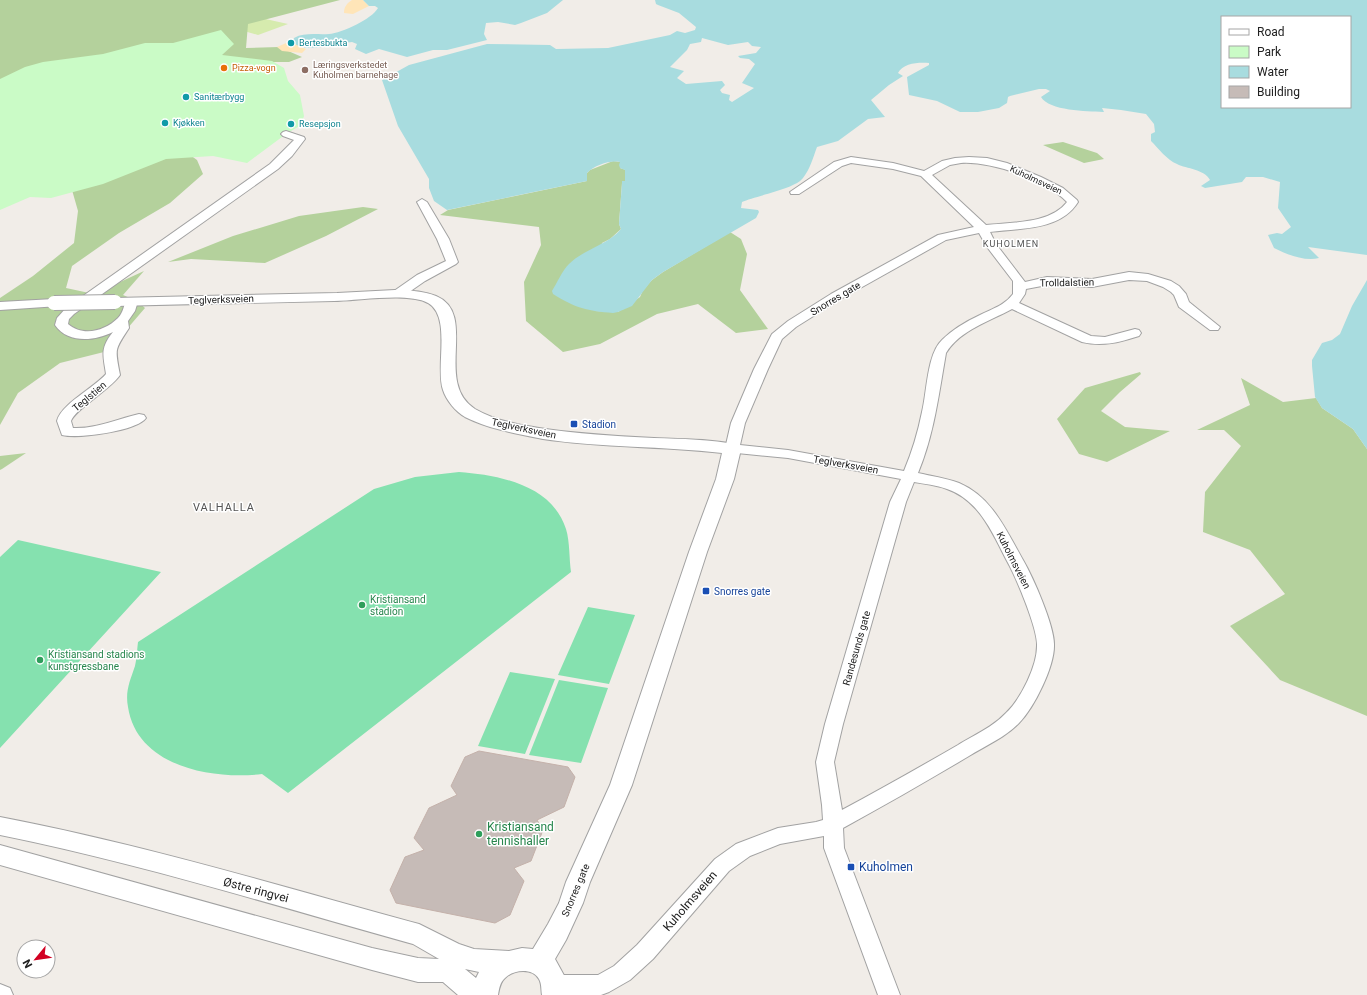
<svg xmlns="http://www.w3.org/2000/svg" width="1367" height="995" viewBox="0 0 1367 995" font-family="Roboto,sans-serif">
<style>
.grass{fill:#d6ebae}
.forest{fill:#b4d19c}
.sand{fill:#ffe5b8}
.park{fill:#cafbc6}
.pitch{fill:#85e1af}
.water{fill:#a8dcdf;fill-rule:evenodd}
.building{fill:#c6bbb7;stroke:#c4b1aa}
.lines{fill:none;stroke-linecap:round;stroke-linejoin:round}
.minor-casing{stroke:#a2a2a2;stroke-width:2}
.tertiary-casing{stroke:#a2a2a2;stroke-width:2}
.minor{fill:#fff;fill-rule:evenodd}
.tertiary{fill:#fff;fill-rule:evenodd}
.tertiary-bridge-casing{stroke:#a2a2a2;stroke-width:16;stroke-linecap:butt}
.tertiary-bridge{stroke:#fff;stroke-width:14}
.culture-dot{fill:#0f9aa8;stroke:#fff;stroke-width:1.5}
.food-dot{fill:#e8710a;stroke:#fff;stroke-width:1.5}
.education-dot{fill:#8d6e63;stroke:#fff;stroke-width:1.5}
.transit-dot{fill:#1a4fb4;stroke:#fff;stroke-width:1.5}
.leisure-dot{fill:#2e9e5b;stroke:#fff;stroke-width:1.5}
.labels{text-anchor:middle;stroke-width:3;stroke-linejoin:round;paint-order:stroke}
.far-culture-label{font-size:9px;fill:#0d838f;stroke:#fff;text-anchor:start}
.far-education-label{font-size:9px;fill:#785e54;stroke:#fff;text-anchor:start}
.far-food-label{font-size:9px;fill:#c56008;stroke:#fff;text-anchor:start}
.far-street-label{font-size:9px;fill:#212121;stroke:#fff}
.far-neighbourhood-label{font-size:9px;letter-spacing:1px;fill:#545454;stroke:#fff}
.street-label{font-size:10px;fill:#212121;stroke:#fff}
.transit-label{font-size:10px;fill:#164399;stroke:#fff;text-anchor:start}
.leisure-label{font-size:10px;fill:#27864d;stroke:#fff;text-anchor:start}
.neighbourhood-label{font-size:11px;letter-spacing:1px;fill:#545454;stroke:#fff}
.near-leisure-label{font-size:12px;fill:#27864d;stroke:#fff;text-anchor:start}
.near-transit-label{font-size:12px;fill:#164399;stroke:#fff;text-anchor:start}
.near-street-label{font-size:12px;fill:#212121;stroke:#fff}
</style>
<rect width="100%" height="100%" fill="#f1ede8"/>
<path class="grass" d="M261 18 288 24 258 35 244 31 241 25Z"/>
<path class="forest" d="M0 0H340L248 24 246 48 279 47 302 57 289 62H245L172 142 197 160 203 174 170 203 119 233 72 266 66 288 94 294 144 271 123 295 137 301 145 308 108 351 60 363 18 393 0 425V298L33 276 74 243 78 211 70 183 0 200Z
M1063 142 1097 153 1104 159 1084 163 1043 145Z
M613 161 621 162 620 168 626 170 625 181H622V183L619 224 621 229 610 239 602 243 595 311 618 312 640 297 643 290 652 280 663 272 730 232 741 239 747 254 740 290 768 329 736 333 698 304 657 314 600 344 563 352 526 321 524 282 541 245 539 227 440 215 448 210 587 181V173L590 170Z
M363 207 378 209 326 236 265 263 191 259 168 262 233 236 299 216Z
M1140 372 1141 374 1120 392 1101 411 1125 427 1170 431 1107 462 1079 454 1057 419 1085 388Z
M1241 378 1283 402 1316 398 1322 408 1353 429 1367 449V716L1280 680 1230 626 1285 594 1250 550 1203 532 1205 492 1241 446 1224 430H1197L1250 405Z
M26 453 2 469 0 470V456Z"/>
<path class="sand" d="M352 0H363L369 6 353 14 344 13C344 7 347 3 352 0Z
M293 40 298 46 306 49 302 53 282 51 277 47Z"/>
<path class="park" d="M221 30 234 44 222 55 272 61 284 68 288 81 300 95 304 116 301 125 286 134 247 163 213 156 166 159 103 184 51 198 30 197 0 210V79L25 67 43 62 103 54 145 43H173Z"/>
<path class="pitch" d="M459 472C499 475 552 485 566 529 570 542 569 559 571 572L288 793 262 774C213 780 137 767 128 707 125 691 130 681 135 666 137 658 137 649 138 642L374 489 415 477Z
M18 540 161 572 0 748V557Z
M588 607 635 615 609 684 558 675Z
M510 672 555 679 525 754 478 746Z
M559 680 608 688 581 763 529 755Z"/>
<path class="water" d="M363 0H563L547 13 521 23 515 25 498 22 486 23 484 34 487 40 447 50H433L407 57 379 49 366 54 355 49 357 44 352 42C337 44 303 54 293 42L294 38C305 32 317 35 329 34 342 33 372 19 378 8L375 6H369Z
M655 0H1367V255L1308 247 1319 258C1305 262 1286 254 1274 248L1268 235 1277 233 1282 234 1291 227 1278 208 1280 182 1263 177H1246L1242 182 1205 188 1201 186 1210 180C1204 169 1187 169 1177 164 1167 160 1158 148 1151 141V134L1155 132 1154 124 1146 114 1121 110 1102 108 1104 112H1103C1087 111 1049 111 1041 97L1050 91 1046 89H1039L1010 96 1008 97 1007 103 999 108 978 112H960L937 101 909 95 907 77 929 65V63C919 62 903 63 898 73L903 76 889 85 871 100 885 117 868 119 838 141 817 147C813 158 810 169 803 178 795 189 755 196 742 202L741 208 758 210 759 212 756 218 663 272 652 280 632 306 618 312 613 313C588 311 575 308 553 294L552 291C557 283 562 271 569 264 584 249 608 245 621 229L619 224 622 183V181H625V170L620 168 619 165 620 162C610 160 595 165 587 173V181L447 210 434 201 429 188V179L398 126 382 80 409 65 487 44 550 45 556 49 608 48 670 35 677 31 685 33 695 30 696 27 679 13 658 5 656 4ZM1222 17H1350V107H1222ZM702 38 728 45 748 42 752 46 761 47 756 53 738 56 740 58 749 59 755 64 742 83 754 88 732 102 729 100 730 95 722 93 720 90 725 85 722 81 686 84 677 78 684 71 670 67 687 50 690 44 701 42Z
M1367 280V449L1353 429 1322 408 1315 397 1312 366V360L1322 343 1332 340 1340 334 1352 306Z"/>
<path class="building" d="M479 751 568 767 575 777 564 807 537 820 543 830 531 861 514 868 524 881 510 915 495 923 396 903 390 890 405 857 424 850 414 838 429 808 457 795 451 786 465 757Z"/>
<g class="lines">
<g class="minor-casing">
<path id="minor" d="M286 131 304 137 305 139 292 156 278 169 74 314 69 319 68 324C83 337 105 331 118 318 124 312 123 305 128 298H136L138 301 135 311 128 321 129 328C114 351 115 348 120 375 110 390 75 409 71 421L73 428C97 429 117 419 139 414L144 415 146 418C137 431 78 439 62 435L57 421C61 404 94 388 106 374 103 355 100 348 113 332 95 341 68 344 55 325L57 318 66 308 270 164 294 140 283 136 281 134 283 132Z
M851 157 893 163 924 171 942 161 955 158 969 157 987 158 1007 163 1041 177 1063 188 1077 200 1078 202C1060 231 1020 228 990 232L996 244 1025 282 1047 277 1092 279 1129 272 1148 274 1171 281 1179 286 1186 294 1189 302 1220 327 1218 330H1210L1179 307 1174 295 1171 292 1163 287 1147 281 1129 280 1092 287 1047 285 1026 289 1025 294 1019 303 1091 336 1105 337 1135 329 1139 330 1141 333 1139 336C1120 342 1103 347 1082 342L1012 309C990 321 960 330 946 353 939 393 934 435 918 473 931 476 946 478 959 483 992 497 1006 530 1023 560 1033 577 1054 625 1054 644 1055 666 1034 708 1019 723 1006 737 985 746 969 756 927 781 885 805 843 828L844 848 900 995H878L824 848V836L780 844 750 856 729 871 653 959 630 980 609 992 601 995H556L548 992 545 985 548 978 556 975H598L614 966 637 945 715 859 736 844 778 828 816 822 823 820 822 805 816 762 825 724 890 502 901 479 788 458 727 452 725 449 731 423 754 369 772 334 788 321 831 294 938 235 974 227 921 176 893 169 851 163 842 166 799 194H791L790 192 834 162ZM961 163C991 161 1046 180 1067 202 1050 224 1012 222 986 225L932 175 950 165ZM979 233 987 247 1013 281V294C1005 305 992 309 980 315 967 321 952 330 942 340 927 354 927 392 922 412 918 432 912 452 904 471L788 450 740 445 745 423 768 369 782 339 796 327 839 300 946 240ZM914 482C925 484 936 485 947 489 979 500 992 532 1007 561 1016 577 1038 629 1037 646 1037 666 1021 699 1006 713 993 727 974 735 958 745 920 767 881 789 842 810L834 762 843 724 906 502Z
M422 199 427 202 449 239 458 262 456 264 425 281 402 297H394L392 294 394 291 417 275 446 261 437 239 417 202Z
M0 984 10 988 13 995H0Z"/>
</g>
<g class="tertiary-casing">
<path id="tertiary" d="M395 290C408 290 424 291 436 296 479 314 433 382 475 409 494 420 518 425 539 428 577 434 615 436 654 438 681 439 711 439 738 445L741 449 734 479 707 552 632 785 590 882 583 903 566 940 555 959 566 979 568 995H542C541 990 542 984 539 979 533 968 514 969 505 978 500 982 499 989 498 995H458L443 982H418L372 970 0 865V845L372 948 418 958 439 959 413 944C276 906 139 863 0 835V817C141 844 280 886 419 924L459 944 474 949 509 951 522 948 533 949 548 924 559 903 566 882 610 785 689 552 716 479 722 453C663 446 602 448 543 439 517 434 489 429 465 417 456 412 446 400 443 390 435 367 452 317 428 303 408 292 357 301 334 301 261 303 188 304 115 306L110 305 108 302 110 299 115 298 337 293ZM465 969 479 972 476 978Z
M54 299 59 300 61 303 59 306 0 310V302Z"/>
</g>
<use href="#minor" class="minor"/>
<use href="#tertiary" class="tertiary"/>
<g class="tertiary-bridge-casing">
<path id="tertiary-bridge" d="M54 303 115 302"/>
</g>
<use href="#tertiary-bridge" class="tertiary-bridge"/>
</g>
<g class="culture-dot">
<circle cx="291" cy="43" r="4"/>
<circle cx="186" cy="97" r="4"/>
<circle cx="165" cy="123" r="4"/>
<circle cx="291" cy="124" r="4"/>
</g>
<circle class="food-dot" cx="224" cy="68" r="4"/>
<circle class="education-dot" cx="305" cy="70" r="4"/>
<g class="transit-dot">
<rect x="570" y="420" width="8" height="8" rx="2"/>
<rect x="702" y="587" width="8" height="8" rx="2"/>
<rect x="847" y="863" width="8" height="8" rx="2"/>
</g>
<g class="leisure-dot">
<circle cx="362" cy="605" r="4"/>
<circle cx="40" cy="660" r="4"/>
<circle cx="479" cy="834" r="4"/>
</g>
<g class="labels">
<g class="far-culture-label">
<text x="299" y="46">Bertesbukta</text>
<text x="194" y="100">Sanitærbygg</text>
<text x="173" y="126">Kjøkken</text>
<text x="299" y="127">Resepsjon</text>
</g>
<g class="far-education-label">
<text x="313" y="68">Læringsverkstedet<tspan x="313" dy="10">Kuholmen barnehage</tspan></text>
</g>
<g class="far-food-label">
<text x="232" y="71">Pizza-vogn</text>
</g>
<g class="far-street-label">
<text transform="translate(1036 180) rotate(25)" y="3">Kuholmsveien</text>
</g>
<g class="far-neighbourhood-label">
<text x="1011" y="247">KUHOLMEN</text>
</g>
<g class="street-label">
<text transform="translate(1067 282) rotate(-1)" y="4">Trolldalstien</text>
<text transform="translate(835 298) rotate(-31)" y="4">Snorres gate</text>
<text transform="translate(221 299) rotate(-2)" y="4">Teglverksveien</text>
<text transform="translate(89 396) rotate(-40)" y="4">Teglstien</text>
<text transform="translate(524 428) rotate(12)" y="4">Teglverksveien</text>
<text transform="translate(846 464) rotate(10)" y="4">Teglverksveien</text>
<text transform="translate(1014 560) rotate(63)" y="4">Kuholmsveien</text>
<text transform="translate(856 648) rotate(-74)" y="4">Randesunds gate</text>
<text transform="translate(575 890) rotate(-67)" y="4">Snorres gate</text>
</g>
<g class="transit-label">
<text x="582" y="428">Stadion</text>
<text x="714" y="595">Snorres gate</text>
</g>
<g class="leisure-label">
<text x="370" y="603">Kristiansand<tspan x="370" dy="12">stadion</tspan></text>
<text x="48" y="658">Kristiansand stadions<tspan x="48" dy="12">kunstgressbane</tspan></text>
</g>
<g class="neighbourhood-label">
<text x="224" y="511">VALHALLA</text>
</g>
<g class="near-leisure-label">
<text x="487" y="831">Kristiansand<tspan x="487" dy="14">tennishaller</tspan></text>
</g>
<g class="near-transit-label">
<text x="859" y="871">Kuholmen</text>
</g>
<g class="near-street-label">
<text transform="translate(256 890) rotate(15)" y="4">Østre ringvei</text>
<text transform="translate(690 901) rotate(-49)" y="4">Kuholmsveien</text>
</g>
</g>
<rect x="1221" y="16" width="130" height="92" fill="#ffffff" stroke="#a6a6a6"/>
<rect x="1229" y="29" width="20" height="6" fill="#ffffff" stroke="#a6a6a6"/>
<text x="1257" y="36" font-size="12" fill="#212121">Road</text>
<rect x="1229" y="46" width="20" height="12" fill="#cafbc6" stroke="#a6a6a6"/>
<text x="1257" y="56" font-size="12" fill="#212121">Park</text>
<rect x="1229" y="66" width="20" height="12" fill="#a8dcdf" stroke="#a6a6a6"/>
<text x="1257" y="76" font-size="12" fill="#212121">Water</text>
<rect x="1229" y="86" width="20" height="12" fill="#c6bbb7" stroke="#a6a6a6"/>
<text x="1257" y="96" font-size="12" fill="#212121">Building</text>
<g transform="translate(36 959) rotate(241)"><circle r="19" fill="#ffffff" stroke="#a6a6a6"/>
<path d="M0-3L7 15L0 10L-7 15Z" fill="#d20022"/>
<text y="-6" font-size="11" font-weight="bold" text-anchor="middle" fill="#212121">N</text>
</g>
</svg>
